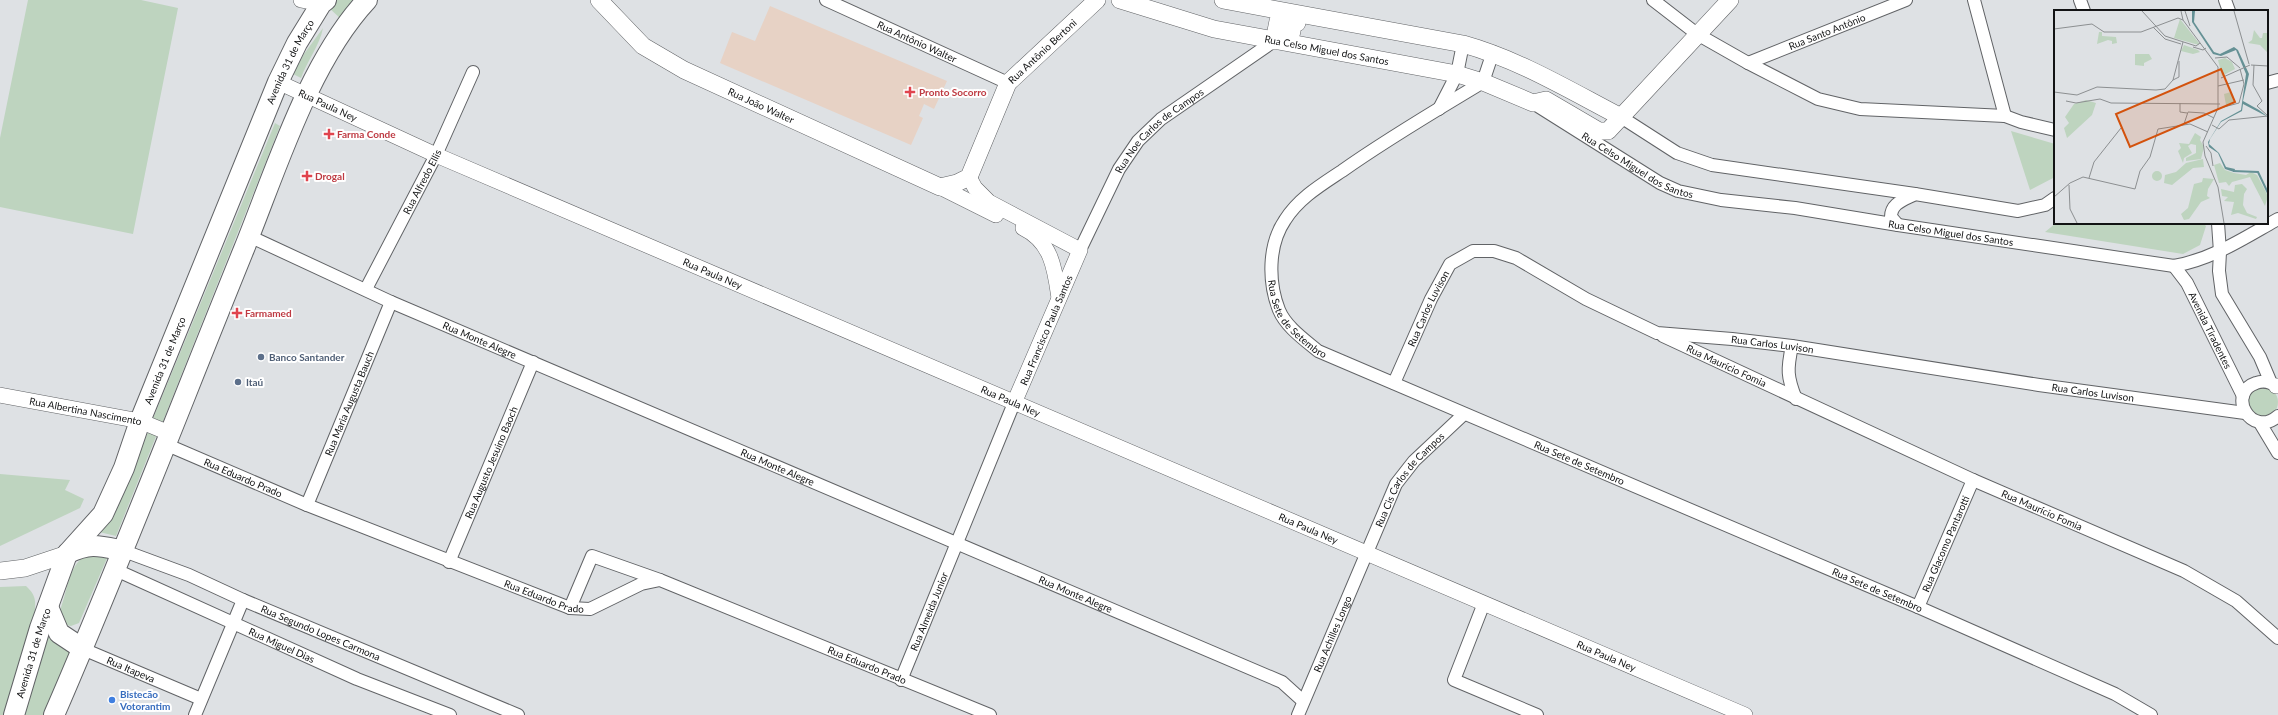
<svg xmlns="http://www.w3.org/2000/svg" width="2278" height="715" viewBox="0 0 2278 715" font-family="Lato,sans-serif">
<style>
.medical{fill:#e7d2c5}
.green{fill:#bed4bf}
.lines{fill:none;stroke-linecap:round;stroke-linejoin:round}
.minor-casing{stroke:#616366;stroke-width:14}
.tertiary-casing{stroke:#616366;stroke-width:16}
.secondary-casing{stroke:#616366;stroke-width:18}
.trunk-casing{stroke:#616366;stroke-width:22}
.minor{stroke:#fff;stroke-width:12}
.tertiary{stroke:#fff;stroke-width:15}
.secondary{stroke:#fff;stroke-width:17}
.trunk{stroke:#fff;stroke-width:20}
.health-dot{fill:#e0444e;stroke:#fff;stroke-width:1.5}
.service-dot{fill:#5c6f8a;stroke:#fff;stroke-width:1.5}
.shop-dot{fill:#3f7fe0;stroke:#fff;stroke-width:1.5}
.labels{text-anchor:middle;stroke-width:4;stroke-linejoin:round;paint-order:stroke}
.street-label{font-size:10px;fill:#121314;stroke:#fff}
.health-label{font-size:10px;font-weight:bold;fill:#be3a42;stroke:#fff;text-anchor:start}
.service-label{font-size:10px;font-weight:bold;fill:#4e5e75;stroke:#fff;text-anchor:start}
.shop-label{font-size:10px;font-weight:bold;fill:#366cbe;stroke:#fff;text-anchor:start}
.inset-river{fill:none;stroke:#659195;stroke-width:2}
.inset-road{fill:none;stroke:#8c8f91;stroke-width:1}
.view{fill:#d3520d;fill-opacity:0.15;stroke:#d3520d;stroke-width:2}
.inset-edge{fill:none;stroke:#121314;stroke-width:2}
</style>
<rect width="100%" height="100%" fill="#dee1e4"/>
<path class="medical" d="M770 6 947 81 934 109 924 104 919 116 923 118 911 145 720 63 732 32 755 41Z"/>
<path class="green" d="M28 0H141L178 8 133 234 0 207V138Z
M337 0H358L341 19 328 7Z
M323 28C320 45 307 61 301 78L293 74 304 54Z
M275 123 280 126 161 426 152 421Z
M2011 131 2055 144V177L2030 190Z
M2056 223H2203L2206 226 2200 245 2183 254 2045 232Z
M2248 402a15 15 0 1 1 30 0a15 15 0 1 1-30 0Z
M149 430 157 434 116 536 95 531 114 511Z
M0 474 70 480 65 490 84 499 80 508 0 546Z
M86 554 108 556 79 623 71 626 66 625 60 610C68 590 67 569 86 554Z
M26 586C31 591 34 594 35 601 37 630 15 685 7 715H0V587Z
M46 629 73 650 46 715H22Z"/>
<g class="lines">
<g class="minor-casing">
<g id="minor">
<path id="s1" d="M826 0 1008 83"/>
<path d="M1653 0 1697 34 1748 63 1818 99 1860 109 2005 116 2021 122 2055 130"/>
<path d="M1974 0 2005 116"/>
<path d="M2080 0 2084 11"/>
<path d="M2225 0 2229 11"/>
<path id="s2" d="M1493 52 1483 82C1435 111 1387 139 1342 171 1321 185 1299 198 1285 220 1268 245 1268 282 1279 310 1286 327 1305 340 1318 351L1918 607 2115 694 2151 715"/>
<path id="s3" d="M1748 63 1906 0"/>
<path d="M2267 83 2278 80"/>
<path id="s4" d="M1533 103 1660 183 1678 191 1721 200 1795 208 1898 225 2174 266C2213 259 2244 238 2278 219"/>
<path d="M1439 109 1457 74 1463 44"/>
<path d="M1621 117 1677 153 1712 165 1915 194 2018 211 2045 205 2055 198"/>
<path d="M2218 223 2220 252 2219 271 2222 294 2260 357 2271 383"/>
<path d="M1898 225 1891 217C1891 203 1904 200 1915 194"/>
<path id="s5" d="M249 236 391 302 1282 682 1303 701"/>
<path id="s6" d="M1080 250 1119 169 1138 141 1161 119 1274 41"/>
<path id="s7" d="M2174 266 2187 283 2243 396"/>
<path id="s8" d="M366 289 436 155 473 72"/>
<path id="s9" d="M1663 336 1973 480 2184 571 2236 601 2278 638"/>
<path d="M1792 346C1787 369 1787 377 1796 399"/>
<path id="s10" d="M1394 383 1431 299 1450 264 1473 251H1494L1516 258 1586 299 1657 333 1732 339 1792 346 2039 385 2245 413"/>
<path d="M2277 386C2270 382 2264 380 2256 383 2226 393 2251 439 2278 416"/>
<path d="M2260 423 2278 453"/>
<path id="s11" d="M165 444 307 505 570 608 590 609 641 584 660 580 990 715"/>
<path id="s12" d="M307 505 391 302"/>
<path id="s13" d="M124 551 189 575 243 600 518 715"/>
<path id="s14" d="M449 562 533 362"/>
<path id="s15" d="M116 570 357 679 450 715"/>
<path d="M1484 603 1454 680 1537 715"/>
<path id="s16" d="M1918 607 1973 480"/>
<path d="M570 608 592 556 660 580"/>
<path id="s17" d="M83 649 201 699"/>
<path id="s18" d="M901 680 1014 403"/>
<path d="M195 715 243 600"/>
<path id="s19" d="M1298 715 1396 484 1414 461 1464 414"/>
</g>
</g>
<g class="tertiary-casing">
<g id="tertiary">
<path d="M301 0 321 4"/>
<path id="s20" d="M278 82 436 155 1745 715"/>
<path d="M969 177 975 188 989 202 1080 250 1014 403"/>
<path d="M940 187 996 215"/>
<path d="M1023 228C1052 242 1055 270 1059 298"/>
<path d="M2276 386H2278"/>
<path id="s21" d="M0 395 140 421 169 433"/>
</g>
</g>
<g class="secondary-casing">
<g id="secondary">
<path id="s22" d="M599 0 643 46 684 70 940 187 957 183 969 177 1008 83 1097 0"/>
<path id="s23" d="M1120 0 1214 29 1457 74 1483 82 1533 103 1546 100 1599 131H1608L1730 0"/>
<path d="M1223 0 1463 44C1520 60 1569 90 1621 117"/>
<path d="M1288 13C1291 22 1294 27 1291 35L1287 39 1274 41 1278 21C1284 19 1291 21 1297 23"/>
<path d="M0 571 25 568 67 554"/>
</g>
</g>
<g class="trunk-casing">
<g id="trunk">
<path d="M68 553C91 542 100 546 124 551"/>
<path d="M48 607 59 633 83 649"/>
<path id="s24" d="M14 715 40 628 67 554 103 514 124 468 140 421 278 82 297 43 321 4 326 0"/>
<path d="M54 715C121 561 181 404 244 249 276 170 309 62 367 0"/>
</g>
</g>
<use href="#minor" class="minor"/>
<use href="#tertiary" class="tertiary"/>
<use href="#secondary" class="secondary"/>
<use href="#trunk" class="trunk"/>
</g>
<g class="health-dot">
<path d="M908 86h4v4h4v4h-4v4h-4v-4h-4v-4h4z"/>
<path d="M327 128h4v4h4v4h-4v4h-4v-4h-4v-4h4z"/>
<path d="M305 170h4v4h4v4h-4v4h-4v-4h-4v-4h4z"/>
<path d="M235 307h4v4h4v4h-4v4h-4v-4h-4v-4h4z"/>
</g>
<g class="service-dot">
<circle cx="261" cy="357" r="4"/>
<circle cx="238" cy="382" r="4"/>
</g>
<circle class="shop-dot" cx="112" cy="700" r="4"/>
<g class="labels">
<g class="street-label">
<text dy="4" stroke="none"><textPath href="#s3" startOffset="85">Rua Santo Antônio</textPath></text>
<text dy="4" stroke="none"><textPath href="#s1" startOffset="100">Rua Antônio Walter</textPath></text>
<text dy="4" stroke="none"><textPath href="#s23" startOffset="213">Rua Celso Miguel dos Santos</textPath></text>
<text dy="4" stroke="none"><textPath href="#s22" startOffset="572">Rua Antônio Bertoni</textPath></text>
<text dy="4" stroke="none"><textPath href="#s24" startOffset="713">Avenida 31 de Março</textPath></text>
<text dy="4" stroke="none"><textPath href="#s20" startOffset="55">Rua Paula Ney</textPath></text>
<text dy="4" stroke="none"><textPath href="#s22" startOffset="196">Rua João Walter</textPath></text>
<text dy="4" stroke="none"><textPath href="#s6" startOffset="146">Rua Noe Carlos de Campos</textPath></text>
<text dy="4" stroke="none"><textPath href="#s4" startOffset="122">Rua Celso Miguel dos Santos</textPath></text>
<text dy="4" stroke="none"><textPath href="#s8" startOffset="121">Rua Alfredo Ellis</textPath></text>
<text dy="4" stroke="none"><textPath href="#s4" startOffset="446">Rua Celso Miguel dos Santos</textPath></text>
<text dy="4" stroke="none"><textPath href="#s20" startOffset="475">Rua Paula Ney</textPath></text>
<text dy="4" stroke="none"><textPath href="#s10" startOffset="82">Rua Carlos Luvison</textPath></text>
<text dy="4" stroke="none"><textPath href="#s2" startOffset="385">Rua Sete de Setembro</textPath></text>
<text transform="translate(1046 330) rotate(-67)" y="4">Rua Francisco Paula Santos</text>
<text dy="4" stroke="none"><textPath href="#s7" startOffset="74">Avenida Tiradentes</textPath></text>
<text dy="4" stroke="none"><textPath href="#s5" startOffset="253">Rua Monte Alegre</textPath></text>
<text dy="4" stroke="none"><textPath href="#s10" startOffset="478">Rua Carlos Luvison</textPath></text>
<text dy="4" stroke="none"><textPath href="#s24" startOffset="389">Avenida 31 de Março</textPath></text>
<text dy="4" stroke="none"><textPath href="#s9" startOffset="70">Rua Maurício Fomia</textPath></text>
<text dy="4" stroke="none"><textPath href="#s10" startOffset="802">Rua Carlos Luvison</textPath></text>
<text dy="4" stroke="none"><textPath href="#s20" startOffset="799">Rua Paula Ney</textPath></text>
<text dy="4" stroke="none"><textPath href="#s12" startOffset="110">Rua Maria Augusta Bauch</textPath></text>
<text dy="4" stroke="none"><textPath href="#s21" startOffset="87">Rua Albertina Nascimento</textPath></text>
<text dy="4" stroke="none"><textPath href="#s14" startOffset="108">Rua Augusto Jesuino Baoch</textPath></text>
<text dy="4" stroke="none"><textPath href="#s2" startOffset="709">Rua Sete de Setembro</textPath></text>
<text dy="4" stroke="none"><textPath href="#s5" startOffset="577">Rua Monte Alegre</textPath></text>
<text dy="4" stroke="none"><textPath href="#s11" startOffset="85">Rua Eduardo Prado</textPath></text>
<text dy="4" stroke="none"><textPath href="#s19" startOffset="262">Rua Cis Carlos de Campos</textPath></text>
<text dy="4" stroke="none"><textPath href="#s9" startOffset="417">Rua Maurício Fomia</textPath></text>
<text dy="4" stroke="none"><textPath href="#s20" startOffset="1123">Rua Paula Ney</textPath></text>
<text dy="4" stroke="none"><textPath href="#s16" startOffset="69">Rua Glacomo Pantarotti</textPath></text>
<text dy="4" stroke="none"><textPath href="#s2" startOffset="1033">Rua Sete de Setembro</textPath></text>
<text dy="4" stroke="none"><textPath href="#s5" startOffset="901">Rua Monte Alegre</textPath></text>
<text dy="4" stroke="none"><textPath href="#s11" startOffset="409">Rua Eduardo Prado</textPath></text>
<text dy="4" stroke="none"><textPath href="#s18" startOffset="74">Rua Almeida Junior</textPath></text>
<text dy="4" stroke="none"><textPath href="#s13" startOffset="213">Rua Segundo Lopes Carmona</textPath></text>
<text dy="4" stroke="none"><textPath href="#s19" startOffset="88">Rua Achilles Longo</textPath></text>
<text dy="4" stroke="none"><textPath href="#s15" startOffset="182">Rua Miguel Dias</textPath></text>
<text dy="4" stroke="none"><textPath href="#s24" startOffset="65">Avenida 31 de Março</textPath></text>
<text dy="4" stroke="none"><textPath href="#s20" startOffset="1447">Rua Paula Ney</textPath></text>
<text dy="4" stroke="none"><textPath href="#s11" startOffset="757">Rua Eduardo Prado</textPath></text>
<text dy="4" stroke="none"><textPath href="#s17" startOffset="52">Rua Itapeva</textPath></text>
</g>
<g class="health-label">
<text x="919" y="96">Pronto Socorro</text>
<text x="337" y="138">Farma Conde</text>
<text x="315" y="180">Drogal</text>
<text x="245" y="317">Farmamed</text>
</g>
<g class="service-label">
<text x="269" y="361">Banco Santander</text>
<text x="246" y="386">Itaú</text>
</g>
<g class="shop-label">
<text x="120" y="698">Bistecão<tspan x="120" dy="12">Votorantim</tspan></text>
</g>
</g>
<g transform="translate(2054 10)">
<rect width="214" height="214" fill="#dee1e4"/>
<path d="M126 9 145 33V35L120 28ZM200 20 206 28H208L209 23H214V48L213 42 206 35 194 33 198 30ZM45 22H48V26L62 27 63 33 58 34V31L54 30 43 34ZM130 35 144 40 146 42 139 44 127 41ZM81 44H95L98 49 90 53V56L81 55ZM171 48 178 52 181 59 168 66 164 50ZM177 82 180 94 172 95 170 84ZM32 90 42 93 38 105 13 128 10 118 15 113 11 107 20 94ZM141 123 147 127 146 130 150 137 147 149 132 151V148L142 143V135L137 134 134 136 138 143 130 148 129 153 124 141 127 138 125 133 135 134ZM149 149 150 157 139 158 118 175 110 173 111 165 122 162 132 153ZM166 153 171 160 180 163 192 165 197 162 203 165 214 186 211 196 196 167 178 172 175 176 172 172 165 173 160 155ZM98 166a5 5 0 1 1 10 0a5 5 0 1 1-10 0ZM149 168 160 169 154 179 153 186 156 188 147 192 135 209 130 210 127 204 134 198 140 174 148 172ZM188 174 193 179 190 184 189 195 193 203 203 207 202 209 184 203 177 205 180 192 170 191 174 187 168 186 167 179 180 182 181 175Z" fill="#bed4bf"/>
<path d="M138 1H141L140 12 160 42 166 44 180 37 184 40 195 64 189 91 205 100 214 107 189 94 188 101 167 112 156 129 155 134 165 143 172 157 181 159 180 162 171 159 164 143 155 137 154 132 167 111 187 100 192 64 182 40 167 46 159 44 138 12Z" fill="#659195"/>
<path class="inset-river" d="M179 161 204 162 214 183"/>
<path class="inset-road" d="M88 1 111 26 142 36 146 33M127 1 129 10 164 57V98L149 132 151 146 164 177 170 213M131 1 136 16M180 1 195 54M99 17 111 29 127 34M0 19 38 14 50 22H87L124 8 129 10M139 37 149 40 152 38M161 48 173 47 186 58M197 55 214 56M200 55 199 75 208 91 203 96 214 106M167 68 196 55M119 70 125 67V51M164 76 190 70M0 82 23 85 43 77 102 80 111 79 119 70 129 32M12 91 22 93 46 89 57 93 166 94M126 93V102L133 103M166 98 185 93 190 74 186 59M130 114 134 102 150 103 160 108M158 115 165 119 175 110 214 106M104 119 136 114 154 122M152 136 157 143 159 156M35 168 40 152 67 118M15 175 16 199 23 213M0 187 16 173 29 167 81 179 86 161 96 147 104 119"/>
<path class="view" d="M167 59 181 92 76 137 62 104Z"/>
<rect width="214" height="214" class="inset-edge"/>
</g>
</svg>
